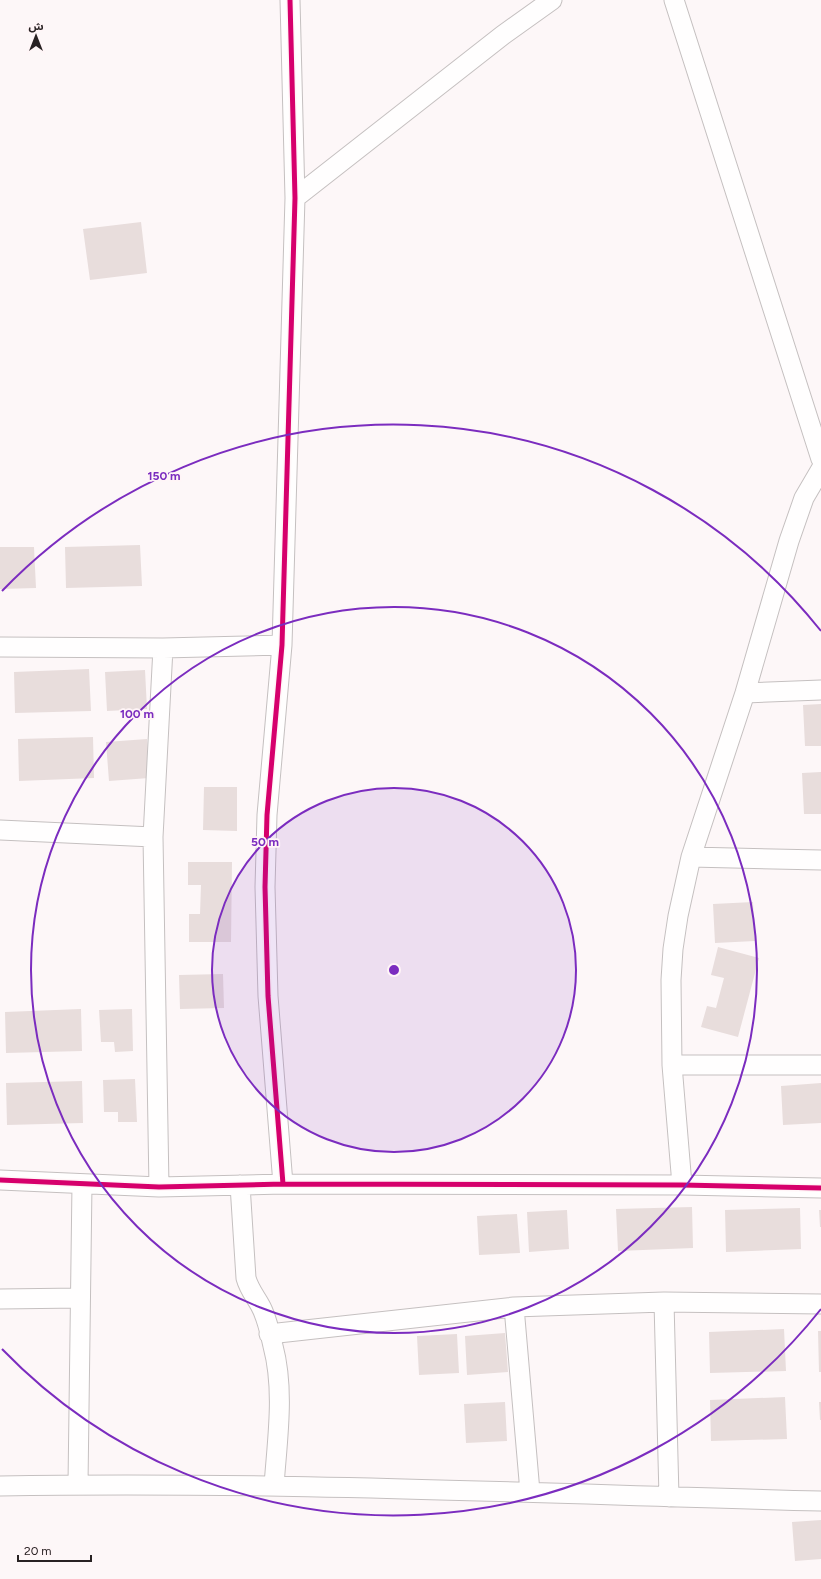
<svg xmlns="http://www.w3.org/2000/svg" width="821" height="1579" viewBox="0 0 821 1579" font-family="Figtree,'Noto Sans Arabic',sans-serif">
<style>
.building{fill:#e8dddc}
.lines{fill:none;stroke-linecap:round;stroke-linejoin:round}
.minor-casing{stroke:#c5c0c0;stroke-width:21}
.minor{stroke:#fffefe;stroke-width:19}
.cycleway-casing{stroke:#fff5f7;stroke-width:8}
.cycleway{stroke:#d6006c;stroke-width:5}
.ring{fill:none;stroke:#7b2cbf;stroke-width:2}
.centre{fill:#7b2cbf;stroke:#fff5f7;stroke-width:2}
.ring-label{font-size:12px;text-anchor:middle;font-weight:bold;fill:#7b2cbf;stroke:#fff5f7;stroke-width:3.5;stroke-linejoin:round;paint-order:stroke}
</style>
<rect width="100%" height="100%" fill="#fdf7f8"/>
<path class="building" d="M141 222 147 273 90 280 83 229Z
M140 545 142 586 66 588 65 547Z
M0 547H34L36 588 0 589Z
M89 669 91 711 15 713 14 672Z
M145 670 147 709 107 711 105 672Z
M821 704V746H805L803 705Z
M93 737 94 778 19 781 18 739Z
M147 739 149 778 109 781 106 742Z
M821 772V814H804L802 773Z
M204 787H237V831L203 830Z
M188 862H232L231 942H189V914H200L201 885H188Z
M753 902 755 941 715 943 713 904Z
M718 947 759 958 738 1037 701 1027 707 1006 716 1008 724 978 711 975Z
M223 974 224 1008 180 1009 179 975Z
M81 1009 82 1051 6 1053 5 1012Z
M132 1009 133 1051 115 1052 114 1042H101L99 1010Z
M135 1079 137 1122H118V1112H104L103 1080Z
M82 1081 83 1123 7 1125 6 1083Z
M821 1083V1123L783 1125 781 1086Z
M692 1207 693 1248 618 1251 616 1209Z
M800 1208 801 1249 726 1252 725 1210Z
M567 1210 569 1249 529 1252 527 1212Z
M819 1210H821V1227H820Z
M517 1214 520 1253 479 1255 477 1216Z
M784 1329 786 1371 710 1373 709 1332Z
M818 1331H821V1372H819Z
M505 1333 508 1372 467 1375 465 1336Z
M457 1334 459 1373 419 1375 417 1336Z
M785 1397 787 1439 711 1441 710 1400Z
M505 1402 507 1441 466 1443 464 1404Z
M819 1402H821V1420H820Z
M821 1520V1559L795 1561 792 1522Z"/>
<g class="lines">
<g class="minor-casing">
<path id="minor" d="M674 0 821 459
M295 198 503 35 552 0
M0 647 163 648 282 645
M745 693 821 690
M0 830 153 837
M691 857 821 860
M672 1065H821
M0 1180 159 1187 283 1184 682 1185 821 1188
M283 1184 268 996 265 887 267 815 282 645 295 198 290 0
M240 1185 246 1278C249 1289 255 1296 260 1305 267 1317 270 1333 273 1346 285 1391 277 1441 274 1486
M682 1185 672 1065 671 980 673 949 678 916 691 857 745 693 789 541 804 498 821 469
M159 1187 153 837 163 648
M0 1299 80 1298
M664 1302 669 1497
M514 1307 530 1492
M269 1334 514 1307 664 1302 821 1304
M78 1484 82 1184
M0 1486C274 1481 547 1494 821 1501"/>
</g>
<use href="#minor" class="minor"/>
<g class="cycleway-casing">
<path id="cycleway" d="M0 1180 159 1187 283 1184 682 1185 821 1188
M283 1184 268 996 265 887 267 815 282 645 295 198 290 0"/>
</g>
<use href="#cycleway" class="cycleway"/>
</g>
<circle cx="394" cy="970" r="182" fill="#7b2cbf" fill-opacity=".12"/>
<g class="ring">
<circle cx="394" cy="970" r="182"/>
<circle cx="394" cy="970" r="363"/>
<path d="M821 1309A545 545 0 0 1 2 1349M2 591A545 545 0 0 1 821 631"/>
</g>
<circle cx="394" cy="970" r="6" class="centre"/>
<g class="ring-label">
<text x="164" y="480">150 m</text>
<text x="137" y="718">100 m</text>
<text x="265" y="846">50 m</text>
</g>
<g transform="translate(36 36)" stroke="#fff5f7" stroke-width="3" paint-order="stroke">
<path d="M0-3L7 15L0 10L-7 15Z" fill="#282223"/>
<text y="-6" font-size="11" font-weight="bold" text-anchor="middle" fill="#282223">ش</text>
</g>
<path d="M18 1555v6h73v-6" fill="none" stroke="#282223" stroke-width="2"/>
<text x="24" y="1555" font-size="12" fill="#282223" stroke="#fff5f7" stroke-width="3" paint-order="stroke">20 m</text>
</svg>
